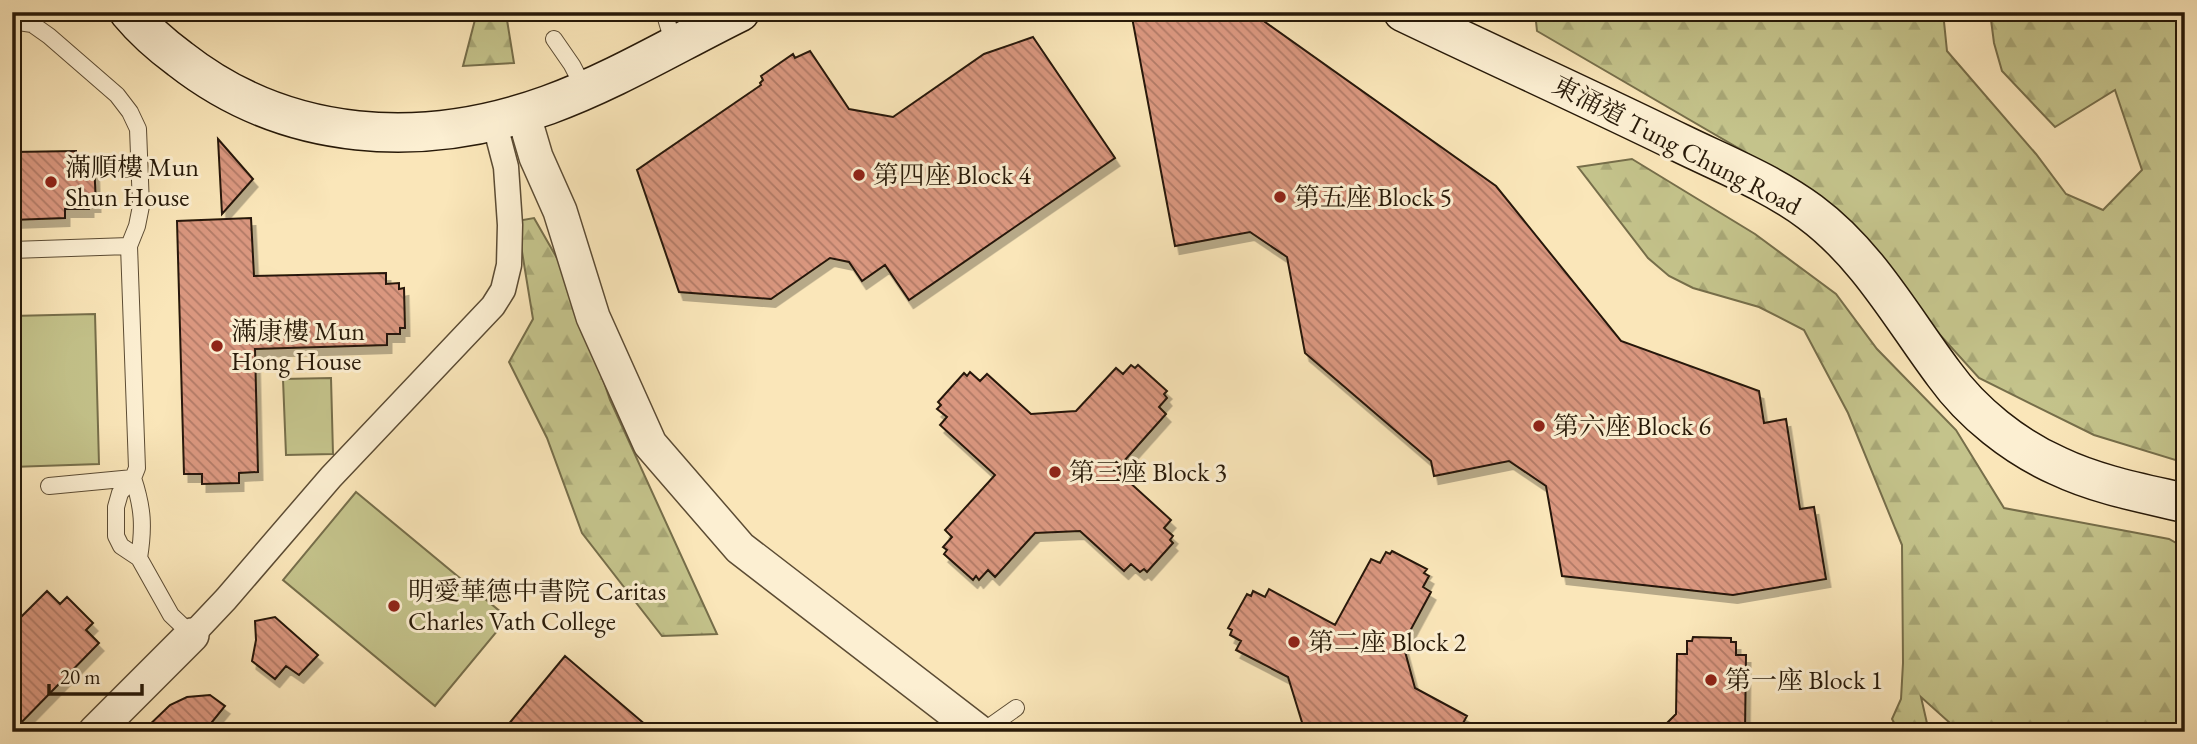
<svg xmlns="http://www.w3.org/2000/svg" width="2197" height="744" viewBox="0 0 2197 744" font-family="'EB Garamond','Noto Serif TC',serif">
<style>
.forest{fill:url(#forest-firs);stroke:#766e4a;stroke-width:2}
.park{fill:#c4c38b;stroke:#766e4a;stroke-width:2}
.building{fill:url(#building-back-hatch);stroke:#271908;stroke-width:2;filter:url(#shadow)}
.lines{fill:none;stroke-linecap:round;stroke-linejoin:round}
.service-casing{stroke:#5c4c34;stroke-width:18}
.pedestrian-casing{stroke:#5c4c34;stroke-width:27}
.minor-casing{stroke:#5c4c34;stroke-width:36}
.secondary-casing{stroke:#271908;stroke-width:41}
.service{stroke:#fcefd2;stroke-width:16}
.pedestrian{stroke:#fcefd2;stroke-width:24}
.minor{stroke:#fcefd2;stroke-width:33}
.secondary{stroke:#fcefd2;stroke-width:38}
.poi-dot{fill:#8f2418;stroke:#fcefd2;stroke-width:2.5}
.labels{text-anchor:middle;stroke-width:6;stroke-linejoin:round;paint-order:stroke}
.street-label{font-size:26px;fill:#271908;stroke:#fcefd2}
.poi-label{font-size:26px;fill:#271908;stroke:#fcefd2;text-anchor:start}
</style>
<defs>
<pattern id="forest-firs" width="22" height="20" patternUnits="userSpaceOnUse" patternTransform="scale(1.75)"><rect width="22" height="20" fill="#c4c38b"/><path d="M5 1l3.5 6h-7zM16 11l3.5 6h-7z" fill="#a8a776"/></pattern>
<pattern id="building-back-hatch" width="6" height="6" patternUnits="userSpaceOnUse" patternTransform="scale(1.75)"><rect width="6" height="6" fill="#da977f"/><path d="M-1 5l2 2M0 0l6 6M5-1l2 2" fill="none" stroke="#b17a66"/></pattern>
<filter id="shadow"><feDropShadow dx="4.5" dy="8" stdDeviation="0" flood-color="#0004"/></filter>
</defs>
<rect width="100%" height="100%" fill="#fae6b9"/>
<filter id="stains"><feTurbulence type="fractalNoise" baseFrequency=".00286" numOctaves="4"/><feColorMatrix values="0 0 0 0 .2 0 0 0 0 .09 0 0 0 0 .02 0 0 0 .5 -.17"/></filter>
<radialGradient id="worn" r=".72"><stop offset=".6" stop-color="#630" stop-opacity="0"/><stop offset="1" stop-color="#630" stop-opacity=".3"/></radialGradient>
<path class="forest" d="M477 12H568L564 17 507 20 514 63 463 66Z
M1535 12H1943L1947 51 2036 154 2066 194 2103 210 2142 170 2115 90 2055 127 2002 71 1994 43 1990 12H2185V463L2094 435 1979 378 1865 252 1800 184 1537 31Z
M1632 159 1755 234 1836 294 1877 349 1956 430 2004 508 2169 539 2185 548V732H1960L1921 697 1929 732H1899L1892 719 1901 699 1903 663 1902 545 1848 413 1804 330 1759 307 1693 288 1669 276 1648 258 1578 167Z
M534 218 569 279 610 400 717 634 662 636 582 533 547 438 509 362 533 319 517 221Z"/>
<path class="park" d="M95 314 99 464 12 467V316Z
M331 378 333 454 286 455 283 379Z
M356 492 508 618 435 706 283 580Z"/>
<path class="building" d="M1131 12H1251L1496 186 1621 341 1759 391 1764 423 1786 419 1800 509 1814 507 1826 579 1733 595 1562 576 1546 486 1509 461 1434 476 1431 461 1305 353 1287 257 1250 232 1175 246Z
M1033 37 1115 158 909 300 885 265 862 281 849 262 830 258 771 299 679 292 637 170 761 85 760 83 763 80 761 76 793 54 795 58 810 51 849 109 893 117 984 54Z
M218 139 253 179 222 214Z
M76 151V157L87 156V162H94L96 204H89V209H65V218L12 220V152Z
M251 218 254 276 386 273V284L399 283V289L404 288 405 328H400V334H387V345L255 349 258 472 239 473V483L202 484V474H184L177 221Z
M1131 365 1135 368 1138 365 1167 391 1164 394 1167 398 1159 407 1166 414 1116 470 1171 520 1164 528 1173 536 1170 540 1173 543 1147 572 1144 569 1140 572 1131 564 1124 571 1080 531 1035 533 995 577 988 570 979 580 976 576 973 580 944 554 947 550 943 547 952 537 945 530 995 475 940 425 947 417 937 409 941 405 938 402 964 373 967 376 970 372 980 381 987 374 1031 414 1076 411 1116 368 1123 374Z
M1392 551 1427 569 1424 573 1429 576 1423 587 1431 592 1403 644 1415 688 1467 716 1458 732H1305L1288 677 1236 650 1241 641 1230 635 1232 630 1228 628 1247 594 1251 596 1253 591 1265 597 1269 589 1335 625 1371 559 1380 563 1386 552 1390 554Z
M47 591 60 604 67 597 93 623 86 630 99 643 12 732V626Z
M275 617 318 655 299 675 286 666 275 679 252 661 256 640 255 621Z
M1693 637 1731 638V642H1736V655H1746L1745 732H1658L1676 714 1677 654H1687V641H1692Z
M565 656 654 732H502Z
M210 695 225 706 204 732H142L170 705 187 697Z"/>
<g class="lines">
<g class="service-casing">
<path id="service" d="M662 12 665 15 674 45
M12 21 32 24 49 36 117 95 130 112 138 129 141 206 137 226 129 246 137 468 133 478 120 493 116 507V536L121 546 139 558 171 615 192 635
M554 39 572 65 585 90
M12 250 129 246
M133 478C143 508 144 527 139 558
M49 486 133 478
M982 732 1016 708"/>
</g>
<g class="pedestrian-casing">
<path id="pedestrian" d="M192 635 226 599 331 477 493 306 503 290 509 265 510 225 506 167 494 121"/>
</g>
<g class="minor-casing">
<path id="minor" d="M523 113 536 157 560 211 593 317 650 444 740 548 979 732
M95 732 192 635"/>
</g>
<g class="secondary-casing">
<path id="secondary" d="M129 12C144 30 161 45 180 59 287 143 423 150 548 105 614 81 677 43 740 12
M1403 12C1495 56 1588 98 1680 143 1723 164 1771 183 1810 212 1868 255 1902 318 1944 374 1972 413 2015 447 2058 466 2098 485 2142 493 2185 503"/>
</g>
<use href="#service" class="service"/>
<use href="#pedestrian" class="pedestrian"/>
<use href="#minor" class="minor"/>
<use href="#secondary" class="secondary"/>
</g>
<g class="poi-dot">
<circle cx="859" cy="175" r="7"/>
<circle cx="51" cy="182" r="7"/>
<circle cx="1280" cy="197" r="7"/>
<circle cx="217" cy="346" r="7"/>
<circle cx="1539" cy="426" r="7"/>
<circle cx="1055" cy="472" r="7"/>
<circle cx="394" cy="606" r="7"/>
<circle cx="1294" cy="642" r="7"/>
<circle cx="1711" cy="680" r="7"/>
</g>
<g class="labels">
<g class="street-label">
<text transform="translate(1677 145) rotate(27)" y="9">東涌道 Tung Chung Road</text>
</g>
<g class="poi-label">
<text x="65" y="176">滿順樓 Mun<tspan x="65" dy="30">Shun House</tspan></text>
<text x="873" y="184">第四座 Block 4</text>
<text x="1294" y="206">第五座 Block 5</text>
<text x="231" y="340">滿康樓 Mun<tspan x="231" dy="30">Hong House</tspan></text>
<text x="1553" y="435">第六座 Block 6</text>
<text x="1069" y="481">第三座 Block 3</text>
<text x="408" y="600">明愛華德中書院 Caritas<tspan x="408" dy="30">Charles Vath College</tspan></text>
<text x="1308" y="651">第二座 Block 2</text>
<text x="1725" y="689">第一座 Block 1</text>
</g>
</g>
<rect width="2197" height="744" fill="none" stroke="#fae6b9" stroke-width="42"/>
<rect x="14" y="14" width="2169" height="716" fill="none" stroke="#271908" stroke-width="3.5"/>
<rect x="21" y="21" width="2155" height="702" fill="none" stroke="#271908" stroke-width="2"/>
<path d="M49 684v10h93v-10" fill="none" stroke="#271908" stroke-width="3.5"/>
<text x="60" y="684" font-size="21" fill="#271908" stroke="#fcefd2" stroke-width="5" paint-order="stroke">20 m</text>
<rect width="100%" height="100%" filter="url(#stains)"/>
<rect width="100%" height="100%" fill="url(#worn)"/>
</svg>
